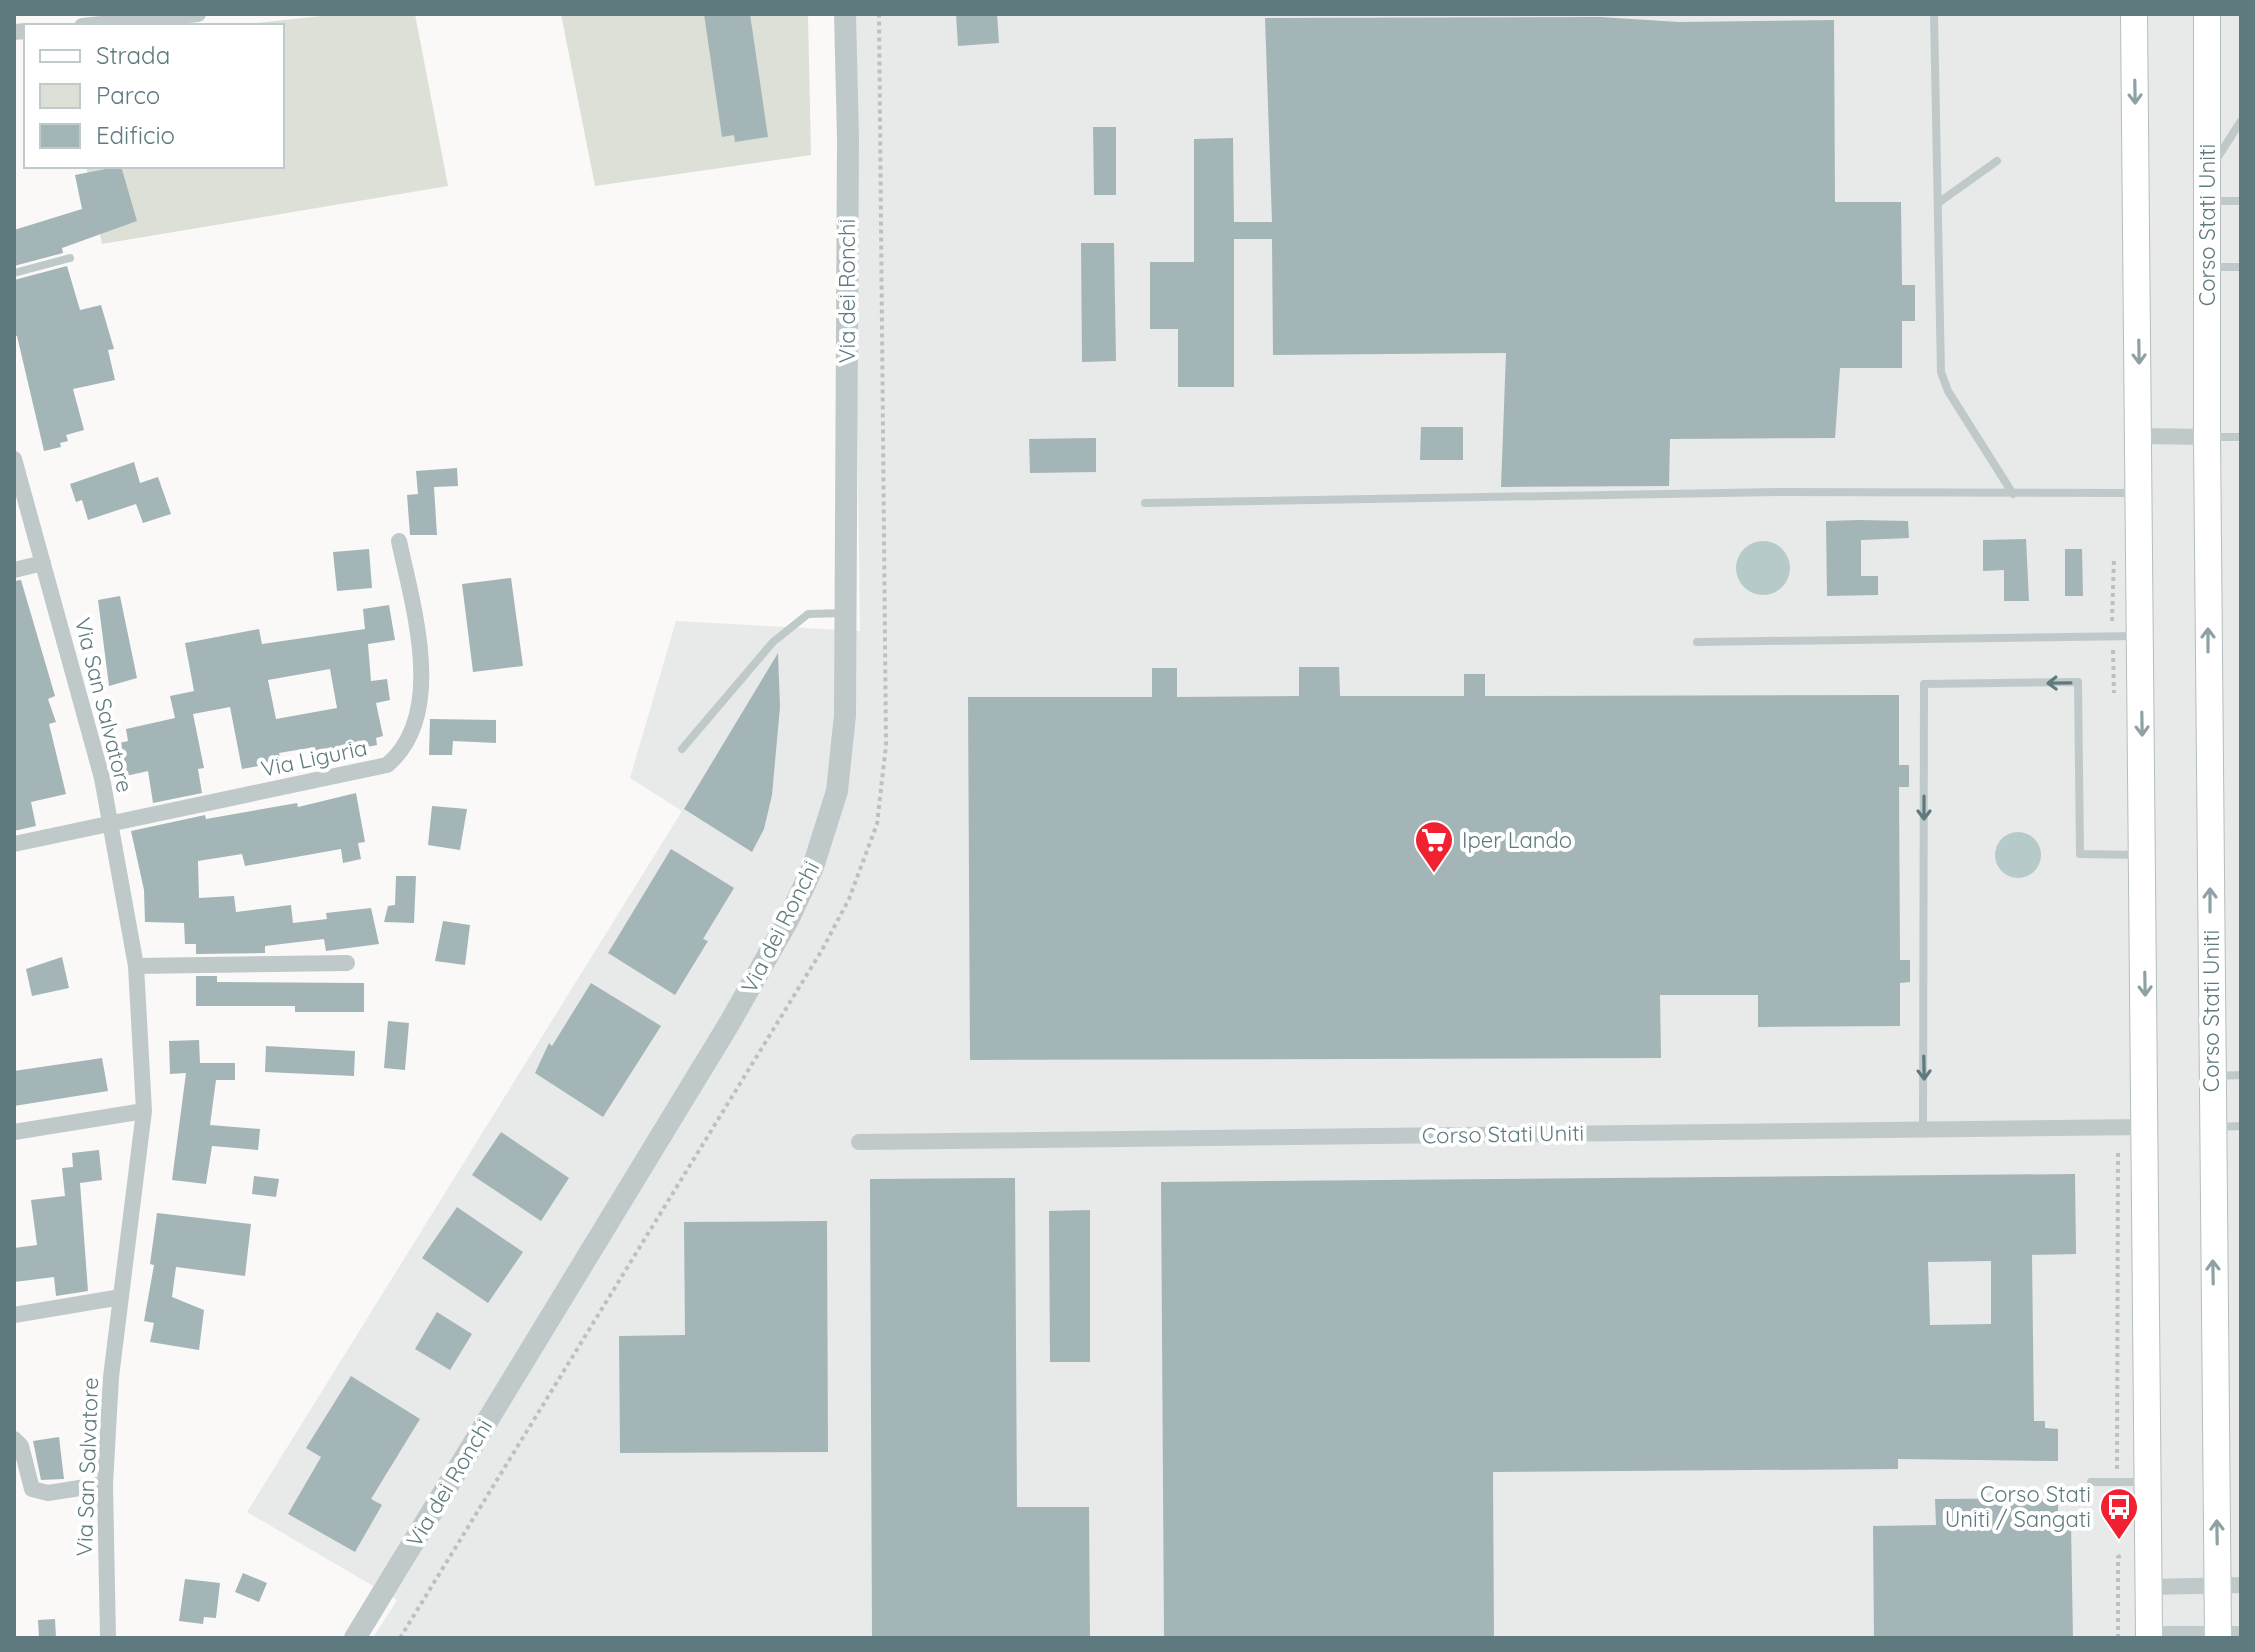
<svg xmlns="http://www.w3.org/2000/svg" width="2255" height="1652" viewBox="0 0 2255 1652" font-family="Quicksand,sans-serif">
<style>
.built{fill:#e8e9e9}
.green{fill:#dce0d6}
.water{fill:#b6cac9}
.building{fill:#a4b5b7;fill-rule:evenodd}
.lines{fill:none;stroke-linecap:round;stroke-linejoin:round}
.primary-casing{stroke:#b4bdbf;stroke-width:28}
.path{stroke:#bbc1c2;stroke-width:4;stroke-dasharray:4 4;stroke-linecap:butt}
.service{stroke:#c0c9ca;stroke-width:8}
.minor{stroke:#c0c9ca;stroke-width:16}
.tertiary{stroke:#c0c9ca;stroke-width:22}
.primary{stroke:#fff;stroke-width:26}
.oneway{stroke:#8ea2a5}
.oneway2{stroke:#5e7a7f}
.labels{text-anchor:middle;stroke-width:8;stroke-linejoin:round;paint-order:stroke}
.street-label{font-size:22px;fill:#5e7a7f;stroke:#fff}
.poi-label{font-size:22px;fill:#5e7a7f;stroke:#fff;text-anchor:start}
</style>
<rect width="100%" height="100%" fill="#faf9f8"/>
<path class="built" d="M852 14H2241V1638H373L397 1600 247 1512 682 811 630 778 676 621 860 631Z"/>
<path class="green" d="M340 14H415L448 186 102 244 86 166H282V26H227Z
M561 14H808L811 155 595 186Z"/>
<path class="water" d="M1736 568a27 27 0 1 1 54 0a27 27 0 1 1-54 0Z
M1995 855a23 23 0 1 1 46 0a23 23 0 1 1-46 0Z"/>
<path class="building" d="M704 14H750L768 137 735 142 734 135 722 137Z
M956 14H997L999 43 958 46Z
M1600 17 1679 22 1834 20 1835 202H1901L1902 285H1915V321H1902V368H1840L1835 438 1670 439 1669 486 1501 487 1506 353 1273 355 1272 239H1234V387H1178V329H1150V262H1194V139L1233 138 1234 222H1272L1265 18Z
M1093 127H1116V195H1094Z
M121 166 137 221 62 248 63 253 14 266V230L82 209 75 175Z
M1081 243H1114L1116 361 1082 362Z
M67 266 80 310 101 305 114 349 108 350 115 380 73 389 84 430 66 435 68 441 60 443 61 447 44 451 17 336H14V280Z
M1421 427H1463V460H1420Z
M1096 438V472L1030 473 1029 439Z
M134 462 140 483 158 477 171 514 143 523 136 504 88 520 82 500 76 502 70 484Z
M457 468 458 486 434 487 437 535H410L407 495 418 494 416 471Z
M1860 520 1908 521 1909 538 1861 540V576H1878V595L1827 596 1826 521Z
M2026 539 2029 601H2004V570L1983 571V540Z
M369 549 372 588 337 591 333 552Z
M2065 549H2082L2083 596H2065Z
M511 578 523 666 473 672 462 584Z
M21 580 55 696 48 699 56 722 49 724 66 794 31 802 36 826 14 831V581Z
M120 596 137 678 109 686 98 600Z
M389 605 395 640 368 644 371 681 387 679 390 700 376 703 383 736 376 738 377 745 325 755 316 754 315 747 279 753 281 762 242 769 230 707 193 714 204 768 198 769 202 793 153 803 148 771 117 778 111 745 128 741 126 729 175 718 170 696 194 691 185 643 259 629 262 644 365 629 363 609ZM330 669 337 708 276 719 268 680Z
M778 653 780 707 772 795 764 829 752 852 684 809Z
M1299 667H1339L1340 696H1464V674H1485V696L1899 695V765H1909V787H1899L1900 960H1910V982L1900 983V1026L1758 1027V995H1660L1661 1058 970 1060 968 697H1152V668H1177V697L1299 696Z
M430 719 496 720V743L453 741 452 755H429Z
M356 793 365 842 358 843 361 859 343 863 341 849 245 866 242 854 198 861 199 898 234 896 236 912 291 905 293 923 327 919 326 913 371 908 379 944 326 951 324 939 265 946V953L196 954V944H185L184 923 145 922 144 890 131 831 205 815 206 819 297 803 298 807Z
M432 806 467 809 460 850 428 845Z
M671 849 734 888 703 939 708 941 675 995 608 953Z
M396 876H416L414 923 384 922 388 906 395 905Z
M443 921 470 925 465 965 435 961Z
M62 957 69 988 32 996 26 969Z
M196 976H217V982L364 983V1012H295V1006H196Z
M591 983 661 1026 603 1117 535 1073 549 1043 552 1046Z
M388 1021 409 1023 405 1070 384 1068Z
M199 1040 200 1063H235V1080H216L210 1125 260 1129 258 1150 212 1146 206 1184 172 1180 186 1073 170 1074 169 1041Z
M266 1046 355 1051 354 1076 265 1072Z
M102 1058 108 1091 14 1106V1071Z
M501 1132 569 1178 541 1221 472 1175Z
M99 1150 102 1180 80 1183 88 1291 56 1296 54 1277 14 1282V1248L37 1245 31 1200 65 1196 62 1168 73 1167 72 1153Z
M2075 1174 2076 1254 2032 1255 2034 1421H2045V1428L2058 1429V1461L1898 1459V1469L1493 1472 1494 1638H1164L1161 1182ZM1991 1261V1324L1930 1325 1928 1262Z
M254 1176 279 1179 276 1197 252 1194Z
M1015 1178 1017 1507H1089L1090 1638H872L870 1179Z
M457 1207 523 1252 488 1303 422 1258Z
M1090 1210V1362H1050L1049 1211Z
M157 1213 251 1224 245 1276 176 1267 172 1297 204 1310 199 1350 150 1342 154 1323 144 1321 154 1265 150 1264Z
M827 1221 828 1452 620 1453 619 1336 685 1335 684 1222Z
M437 1312 472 1334 450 1370 415 1349Z
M351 1376 420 1419 371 1499 382 1505 355 1552 288 1514 321 1457 306 1448Z
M59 1437 64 1479 41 1480 33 1441Z
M2058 1498V1524H2071L2073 1638H1874L1873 1526 1936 1525 1935 1499Z
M243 1573 267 1583 259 1602 235 1592Z
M185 1579 220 1583 216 1618 204 1617 203 1624 179 1621Z
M55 1619 56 1638H39L38 1620Z"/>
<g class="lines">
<g class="primary-casing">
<path id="primary" d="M2134 14 2149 1638
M2207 14V437L2218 1638"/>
</g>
<path class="path" d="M2112 621 2114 559
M2113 650 2114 693
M2117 1469 2118 1150
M2117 1494V1523L2123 1530
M400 1638 822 950 849 899 877 824 886 745 879 14
M2118 1638V1557L2123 1555"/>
<path class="service" d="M1934 14 1941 372 1948 391 2013 494
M2214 163 2241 121
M2211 201H2241
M1938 203 1997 161
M2210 267H2241
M14 273 70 258
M2210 437H2241
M1145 503 1777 492 2136 493
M1697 642 2137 636
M682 749 773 642 808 614 843 613
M2216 1076 2241 1075
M2216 1127 2241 1126
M1923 1129 1924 684 2078 682 2080 854 2140 855
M2091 1482H2142"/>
<path class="minor" d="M82 26 198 14
M14 32 26 31
M2140 436 2207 437
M14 459 102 778 136 966 144 1111 111 1377 105 1484 108 1638
M14 570 43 563
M14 844 387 765C447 715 413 607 399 541
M136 966 347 963
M14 1132 144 1111
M859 1142 2147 1127
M14 1315 121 1297
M14 1439 21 1446 32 1489 48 1493 105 1484
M2149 1587 2241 1585
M2149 1634H2241"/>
<path class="tertiary" d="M355 1638 729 1024 788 920 813 867 837 791 845 715 848 138 845 14"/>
<use href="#primary" class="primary"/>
</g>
<defs><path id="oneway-shaft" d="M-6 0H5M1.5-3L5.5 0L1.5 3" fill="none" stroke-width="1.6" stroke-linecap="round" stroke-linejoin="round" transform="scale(2)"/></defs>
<g class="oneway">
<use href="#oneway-shaft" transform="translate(2135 92) rotate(89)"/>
<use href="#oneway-shaft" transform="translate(2139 352) rotate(89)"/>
<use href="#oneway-shaft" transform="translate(2208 640) rotate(-90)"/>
<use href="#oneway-shaft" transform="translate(2142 724) rotate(89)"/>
<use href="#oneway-shaft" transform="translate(2210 900) rotate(-90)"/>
<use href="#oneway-shaft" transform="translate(2145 984) rotate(89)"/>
<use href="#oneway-shaft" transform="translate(2213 1272) rotate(-91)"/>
<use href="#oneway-shaft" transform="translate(2217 1532) rotate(-91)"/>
</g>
<g class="oneway2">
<use href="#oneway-shaft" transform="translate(2059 683) rotate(179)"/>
<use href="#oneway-shaft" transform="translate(1924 808) rotate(90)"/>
<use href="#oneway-shaft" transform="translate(1924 1068) rotate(89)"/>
</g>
<defs>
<g id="supermarket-pin" transform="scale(2)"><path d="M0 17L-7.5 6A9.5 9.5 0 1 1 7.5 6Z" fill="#f12131" stroke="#fff"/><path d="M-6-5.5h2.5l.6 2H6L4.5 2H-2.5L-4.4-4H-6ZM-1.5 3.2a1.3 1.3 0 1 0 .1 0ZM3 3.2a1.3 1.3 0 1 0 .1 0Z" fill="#fff"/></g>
<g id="bus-pin" transform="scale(2)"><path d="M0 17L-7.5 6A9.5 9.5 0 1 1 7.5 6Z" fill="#f12131" stroke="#fff"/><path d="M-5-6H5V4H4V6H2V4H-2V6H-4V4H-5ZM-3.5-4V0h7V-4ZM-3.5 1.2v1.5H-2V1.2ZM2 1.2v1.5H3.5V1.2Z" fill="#fff"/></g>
</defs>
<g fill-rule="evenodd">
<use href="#supermarket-pin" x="1434" y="840"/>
<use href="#bus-pin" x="2119" y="1507"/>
</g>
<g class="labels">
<g class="street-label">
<text transform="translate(2207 225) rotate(-90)" y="8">Corso Stati Uniti</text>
<text transform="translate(847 291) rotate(-90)" y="8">Via dei Ronchi</text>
<text transform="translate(104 705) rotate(76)" y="8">Via San Salvatore</text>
<text transform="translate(314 758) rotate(-12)" y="8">Via Liguria</text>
<text transform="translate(780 927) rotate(-63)" y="8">Via dei Ronchi</text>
<text transform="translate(2211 1011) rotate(-90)" y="8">Corso Stati Uniti</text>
<text transform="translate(1503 1134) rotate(-1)" y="8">Corso Stati Uniti</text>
<text transform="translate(87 1467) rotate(-88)" y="8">Via San Salvatore</text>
<text transform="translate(449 1483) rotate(-59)" y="8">Via dei Ronchi</text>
</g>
<g class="poi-label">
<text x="1462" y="848">Iper Lando</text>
<text x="2091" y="1502" text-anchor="end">Corso Stati<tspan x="2091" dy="25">Uniti / Sangati</tspan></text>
</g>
</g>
<rect width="2255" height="1652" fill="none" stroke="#5e7a7f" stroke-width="32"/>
<rect x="24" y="24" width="260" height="144" fill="#ffffff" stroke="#bfcacc" stroke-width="2"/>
<rect x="40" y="50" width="40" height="12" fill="#ffffff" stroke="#bfcacc" stroke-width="2"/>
<text x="96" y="64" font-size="24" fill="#5e7a7f">Strada</text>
<rect x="40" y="84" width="40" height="24" fill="#dce0d6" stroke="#bfcacc" stroke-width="2"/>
<text x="96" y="104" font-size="24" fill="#5e7a7f">Parco</text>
<rect x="40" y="124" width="40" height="24" fill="#a4b5b7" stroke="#bfcacc" stroke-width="2"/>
<text x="96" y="144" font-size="24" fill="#5e7a7f">Edificio</text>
</svg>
